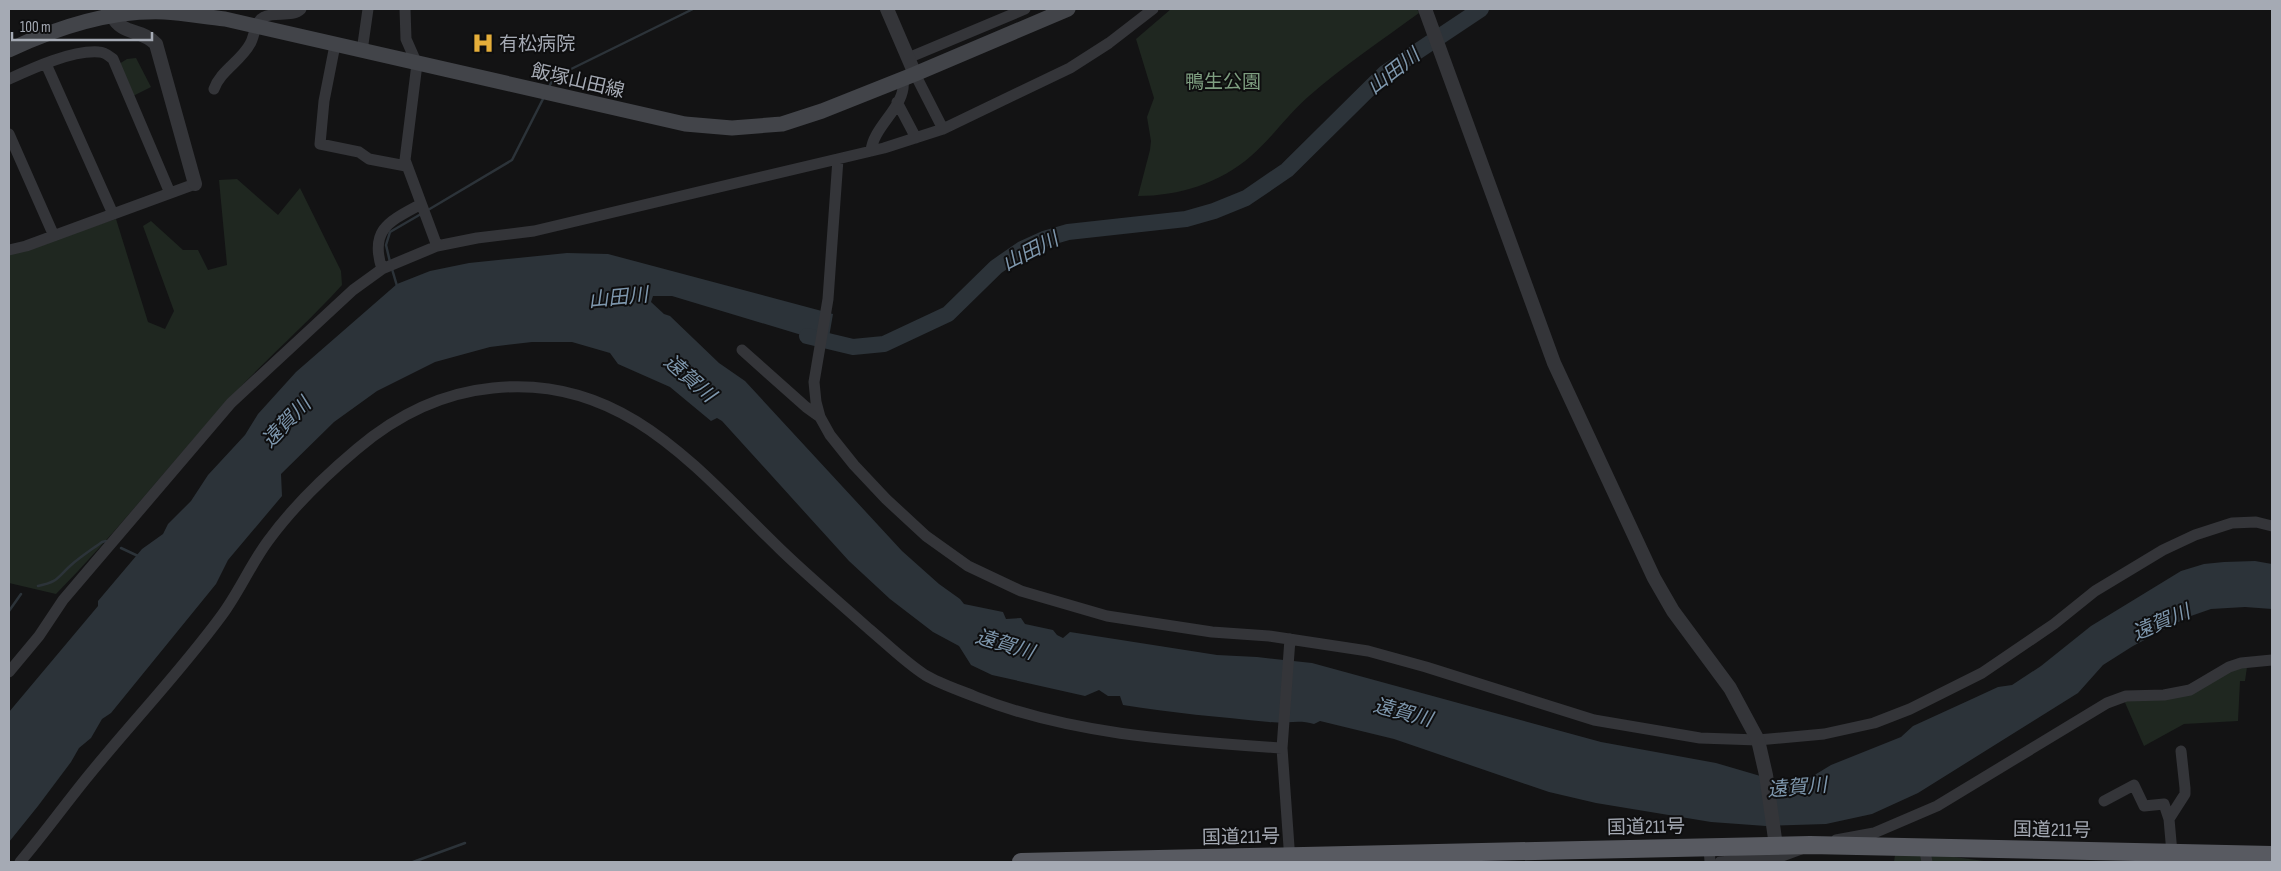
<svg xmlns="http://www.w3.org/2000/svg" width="2281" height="871" viewBox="0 0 2281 871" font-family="'Sofia Sans Condensed','Noto Sans JP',sans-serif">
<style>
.green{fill:#1f2720}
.water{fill:#2c3339}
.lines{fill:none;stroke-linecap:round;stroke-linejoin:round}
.stream{stroke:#2c3339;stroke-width:2.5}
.river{stroke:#2c3339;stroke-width:16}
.minor{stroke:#343539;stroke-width:11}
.tertiary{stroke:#343539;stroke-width:14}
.secondary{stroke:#424449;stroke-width:15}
.trunk{stroke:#585a61;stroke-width:18}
.labels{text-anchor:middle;stroke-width:4;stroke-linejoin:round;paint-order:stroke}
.poi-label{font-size:19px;fill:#a5aab4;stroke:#0e0e0f;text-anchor:start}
.street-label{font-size:19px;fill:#a5aab4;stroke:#0e0e0f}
.park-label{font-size:19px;fill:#7e9e80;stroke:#0e0e0f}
.water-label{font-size:20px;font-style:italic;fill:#7e97ad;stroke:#0e0e0f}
</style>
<rect width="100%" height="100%" fill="#131314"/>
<path class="green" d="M1171 9H1417L1419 13C1382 40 1343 66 1309 96 1288 114 1272 138 1251 156 1220 183 1179 196 1138 196L1150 150 1151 141 1147 117 1154 98 1136 39Z
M136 58 151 87 133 96 119 64 127 59Z
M237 179 278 215 300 188 341 271 342 285C302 329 256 368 217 412 163 473 113 536 56 594L9 583V254L116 219 148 322 165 329 174 311 143 226 151 221 183 250H198L208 270 227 265 219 180Z
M2229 667H2247L2245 681H2240L2238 721 2184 724 2144 746 2123 698 2164 695Z
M1925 853 1984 861 1991 862H1894L1895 855Z"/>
<path class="water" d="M567 253 608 254 833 314 828 343 672 296H653L651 302 664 314 670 316 719 363 745 381 902 551 939 584 960 599 964 604 1003 612 1006 619 1021 618 1025 624 1053 630 1057 635 1063 638 1070 632 1217 655 1257 657 1312 663 1601 742 1716 763 1781 782 1808 779 1831 765 1901 737 1913 726 1972 699 1998 687 2012 685 2041 666 2091 626 2181 571 2204 564 2224 562 2255 561 2272 564V609L2245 607 2211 609 2188 617 2133 646 2103 665 2078 693 1918 793 1872 814 1826 824 1766 826 1711 822 1596 803 1549 792 1394 739 1320 721 1314 724C1299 719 1285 724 1269 722 1220 717 1171 713 1123 705L1120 696H1108L1099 690 1085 696 992 675 971 665 959 646 933 632 890 599 849 561 722 421 717 418 711 421 670 387 618 364 610 353 572 342H532L490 347 435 362 377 391 334 422 281 474 282 496 228 560 216 584 111 713 102 719 91 738 79 748 71 762 38 806 9 842V712L98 606V601L142 549 163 534 168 524 191 501 208 475 245 435 258 414 296 372 397 284 430 271 469 263Z"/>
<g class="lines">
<path class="stream" d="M549 87 552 81 561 74 693 9
M428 210 512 160 544 97
M390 262 386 245 390 232 421 214
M392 269 397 286
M121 548 138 556
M38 586C58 582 57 578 70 566 80 557 91 550 102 542L106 541
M9 611 21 594
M413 862 465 843"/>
<path class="river" d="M807 336 853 347 884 344 948 314 996 267 1022 249 1044 239 1068 232 1186 219 1214 211 1246 198 1287 170 1385 73 1481 9"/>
<path class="minor" d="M405 9 406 39 417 64 405 160 437 246
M335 45 324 101 320 144 359 152 369 159 406 166
M362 51 368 9
M908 58 1025 9
M46 64 113 214
M915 74 943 129
M9 79C33 68 72 50 99 52 105 52 109 56 113 59L170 193
M214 89C220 71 241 61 250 44 255 36 254 22 264 17 275 11 292 18 301 9
M897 102 916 138
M9 134 54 236
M871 151C873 126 907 106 903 80
M838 159 828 299 814 382 816 402 820 417 830 435 854 465 886 499 926 536 968 566 1021 591 1107 616 1212 632 1269 636 1368 651 1426 667 1594 720 1700 738 1758 740 1824 734 1874 723 1910 709 1982 673 2054 624 2095 591 2163 550 2195 535 2232 523 2256 522 2272 526
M9 250 26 246 195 184
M382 269C369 229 390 221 421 204
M742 350 806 407 820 417
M9 672 39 636 63 600 231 403 353 290 382 269 437 246 477 238 534 231 884 148 943 129 1070 68 1109 43 1153 9
M2104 801 2134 785 2144 806 2164 804 2169 819
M1836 840 1874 833 1937 806 2107 703 2126 696 2164 695 2190 690 2229 667 2241 663 2272 660
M1709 847 1710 862
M1924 847 1927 862
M2172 853 2169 819 2185 794V788L2181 751
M1290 861 1282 748 1290 639
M20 862C44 834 66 803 89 775 133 721 181 671 222 615 239 592 251 564 268 541 292 508 326 475 357 449 397 415 441 393 493 388 623 374 696 468 780 549 809 577 840 603 869 629 887 644 905 662 925 675 940 684 959 690 976 697 1072 735 1180 741 1282 748
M1720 862 1782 856 1801 849"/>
<path class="tertiary" d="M887 9 915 74
M1425 9 1554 363 1654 578 1673 611 1730 688 1758 740 1766 775 1776 846
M112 15C122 36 141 28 156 44L195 184"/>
<path class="secondary" d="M9 50C56 28 112 10 164 12 184 13 205 17 225 19L685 124 732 128 782 124 822 111 915 74 1068 9"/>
<path class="trunk" d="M1021 862 1810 845 2272 855"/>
</g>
<defs>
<g id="hospital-bare" transform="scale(1.725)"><path d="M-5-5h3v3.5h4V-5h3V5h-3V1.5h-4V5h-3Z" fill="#e5ae3a" stroke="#0e0e0f" stroke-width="2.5" paint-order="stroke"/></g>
</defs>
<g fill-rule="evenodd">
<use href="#hospital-bare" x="483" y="43"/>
</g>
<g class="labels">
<g class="poi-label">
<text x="499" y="50">有松病院</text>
</g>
<g class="street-label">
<text transform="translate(578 80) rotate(13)" y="7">飯塚山田線</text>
<text transform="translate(1646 826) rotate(-1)" y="7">国道211号</text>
<text transform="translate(2052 829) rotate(1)" y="7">国道211号</text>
<text transform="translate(1241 836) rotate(-1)" y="7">国道211号</text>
</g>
<g class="park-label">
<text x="1223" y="88">鴨生公園</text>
</g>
<g class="water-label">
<text transform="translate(1393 71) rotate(-38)" y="7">山田川</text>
<text transform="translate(1030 251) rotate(-27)" y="7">山田川</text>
<text transform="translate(618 297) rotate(-6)" y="7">山田川</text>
<text transform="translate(690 378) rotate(41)" y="7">遠賀川</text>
<text transform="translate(286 422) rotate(-46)" y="7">遠賀川</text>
<text transform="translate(2161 622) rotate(-23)" y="7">遠賀川</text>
<text transform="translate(1005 644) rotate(17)" y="7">遠賀川</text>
<text transform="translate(1403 712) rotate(15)" y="7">遠賀川</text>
<text transform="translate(1797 787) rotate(-5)" y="7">遠賀川</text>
</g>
</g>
<rect width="2281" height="871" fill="none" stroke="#a5aab4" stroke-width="20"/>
<path d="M12 32v8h140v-8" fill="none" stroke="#a5aab4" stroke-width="2.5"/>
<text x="20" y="32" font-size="15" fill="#a5aab4" stroke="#0e0e0f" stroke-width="4" paint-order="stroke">100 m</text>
</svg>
